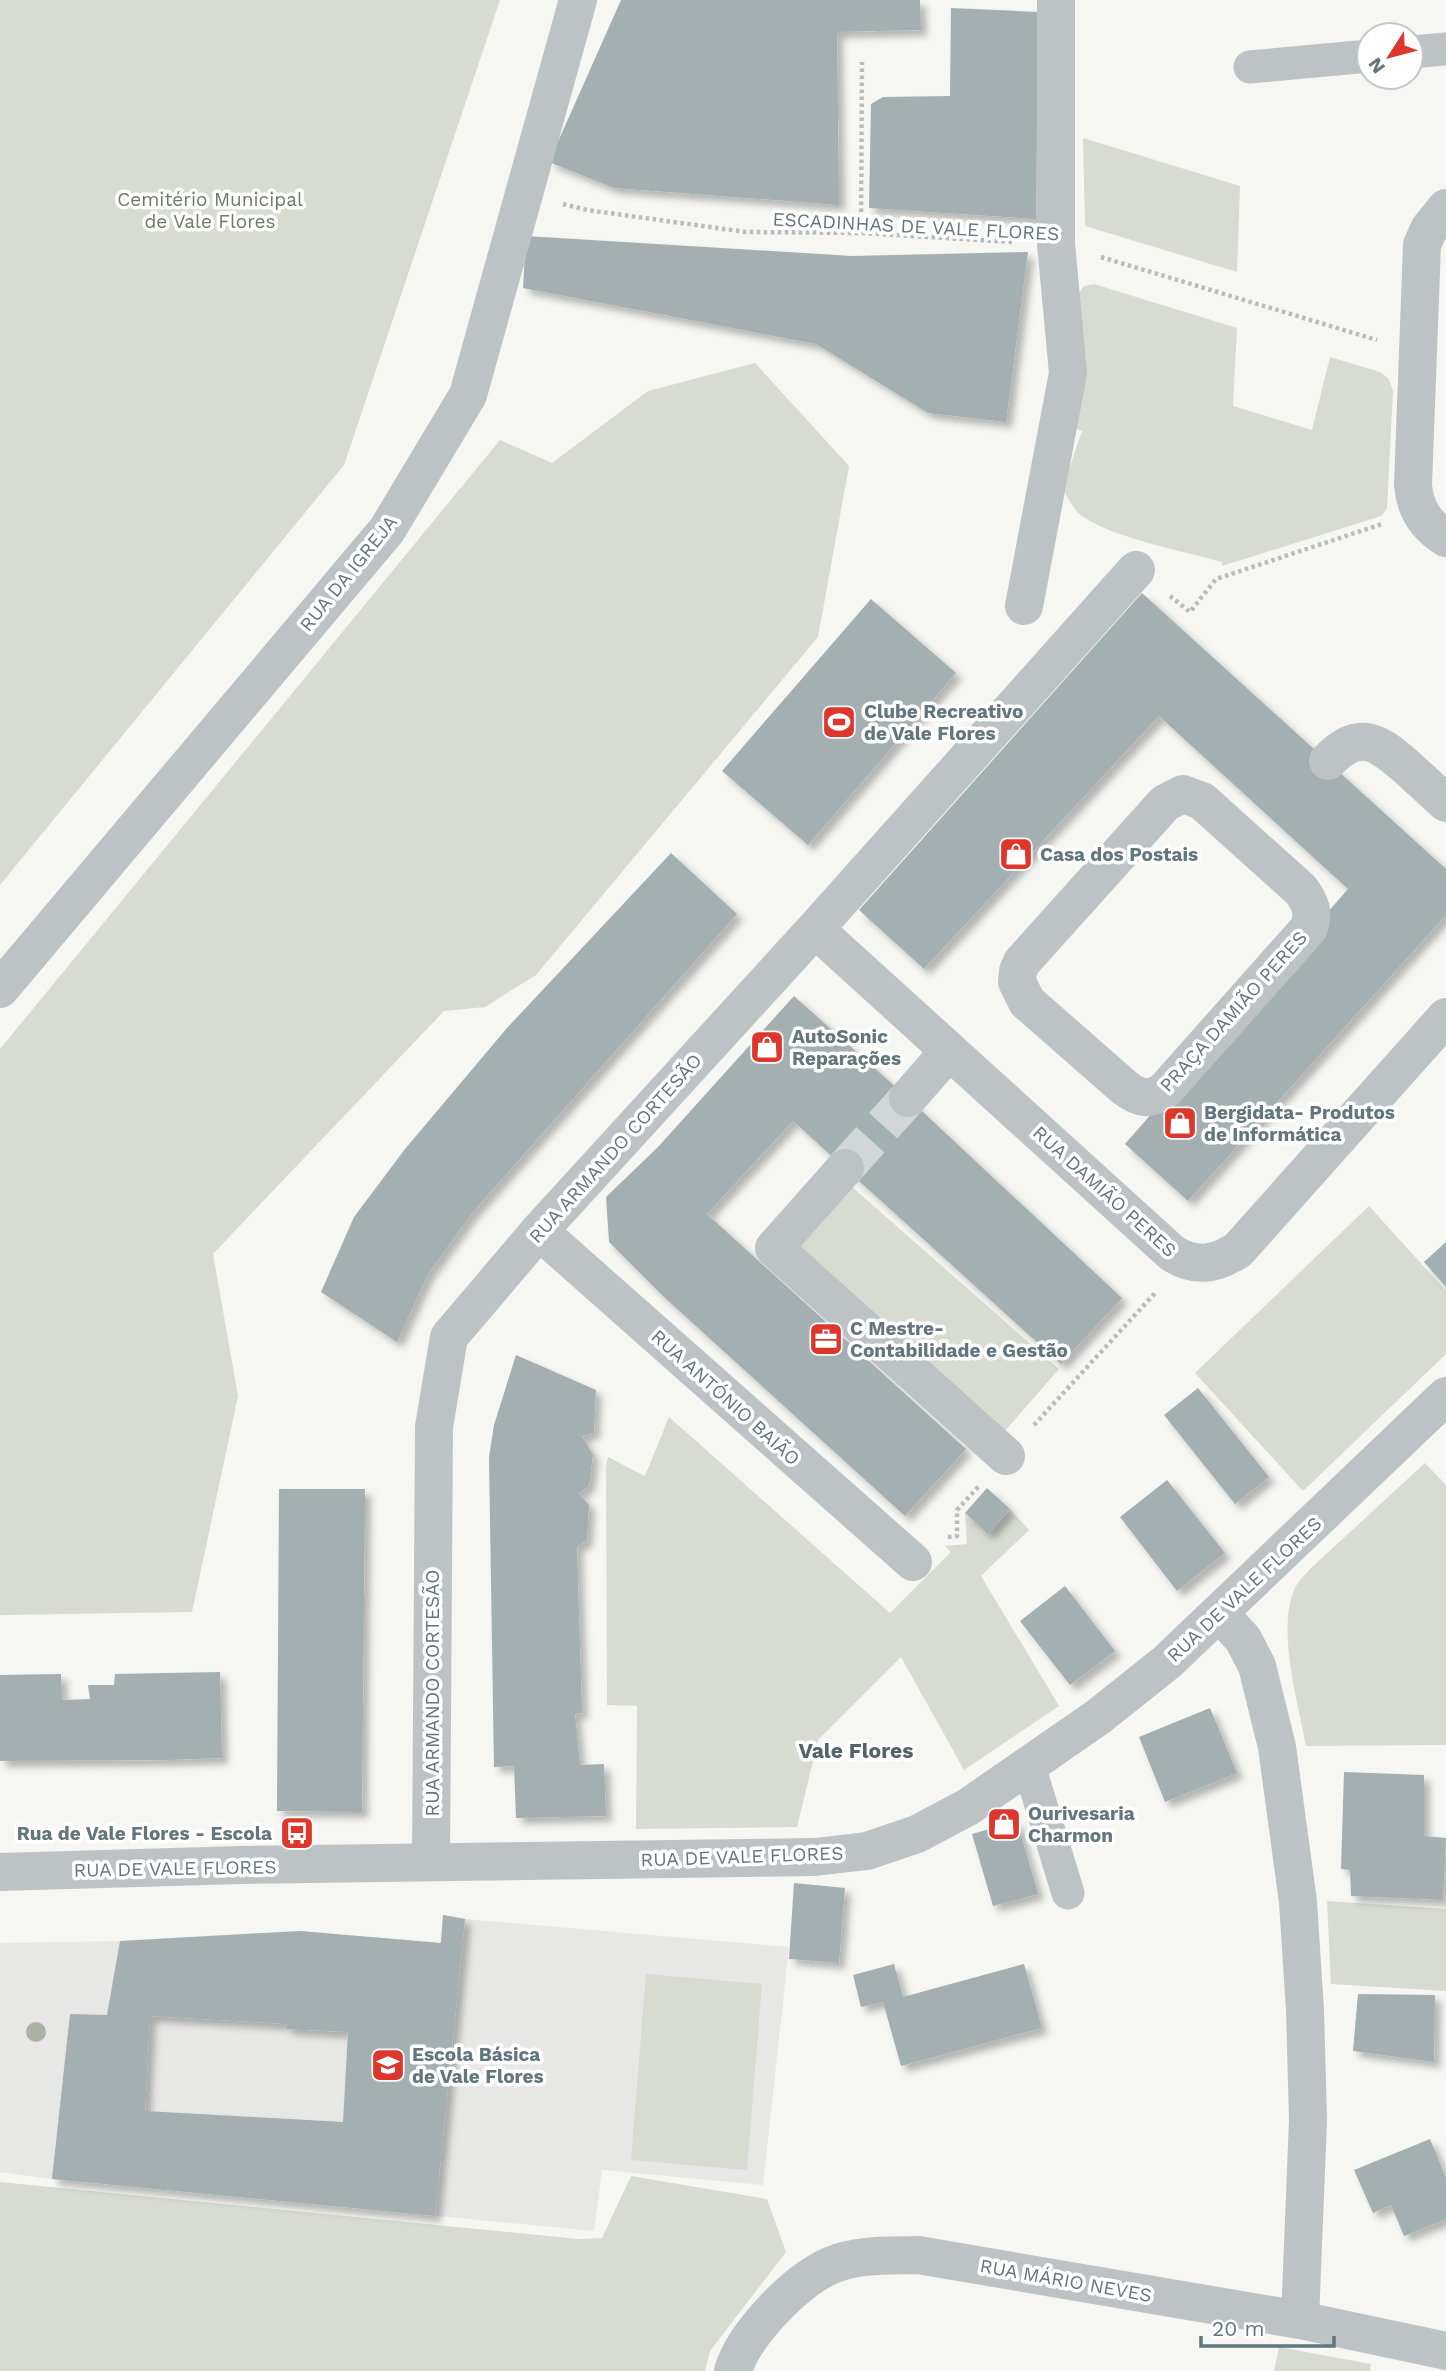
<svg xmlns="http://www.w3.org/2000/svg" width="1446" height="2371" viewBox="0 0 1446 2371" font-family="'Work Sans',sans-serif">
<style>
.built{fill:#e7e7e6}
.green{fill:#d7dbd2}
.building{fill:#a4afb2;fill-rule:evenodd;filter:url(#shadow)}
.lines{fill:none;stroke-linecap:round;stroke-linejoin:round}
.minor-tunnel{stroke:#d1d6d6;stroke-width:38;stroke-dasharray:38 19;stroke-linecap:butt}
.path{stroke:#b8bcbd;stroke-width:4.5;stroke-dasharray:3.5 3.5;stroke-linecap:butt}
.pedestrian{stroke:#bdc3c5;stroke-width:33}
.minor{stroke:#bdc3c5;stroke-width:38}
.tertiary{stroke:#bdc3c5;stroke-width:38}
.tree{fill:#abb2a5}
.labels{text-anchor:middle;stroke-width:7;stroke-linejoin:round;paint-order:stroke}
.park-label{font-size:19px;fill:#6d7a65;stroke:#fff}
.street-label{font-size:19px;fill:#62767d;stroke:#fff}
.poi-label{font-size:19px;font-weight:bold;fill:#62767d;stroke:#fff;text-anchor:start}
.neighbourhood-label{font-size:21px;font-weight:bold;fill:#546368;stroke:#fff}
</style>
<defs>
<filter id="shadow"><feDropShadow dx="6" dy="6" stdDeviation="3.5" flood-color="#0004"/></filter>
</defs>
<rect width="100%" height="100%" fill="#f6f6f3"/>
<path class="built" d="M443 1915 465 1919 789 1947 763 2185 602 2170 594 2231 52 2179 0 2172V1943L120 1941 300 1931 440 1943Z"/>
<path class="green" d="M0 0H500L344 465 0 885Z
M1083 138 1240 186 1237 272 1085 226Z
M1094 284 1237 328 1233 406 1312 430 1330 357 1380 372 1389 379 1393 391 1387 509 1381 516 1222 566V562C1183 551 1113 538 1082 516 1075 511 1070 501 1065 494L1068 472 1082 431 1070 426 1079 293 1084 286Z
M755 363 849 466 818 637 536 975 485 1007 444 1011 213 1254 238 1396 192 1612 0 1615V1049L500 440 552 463 648 391Z
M851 1186 1059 1369 1004 1432 796 1249Z
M1369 1206 1446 1291V1354L1303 1491 1195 1373Z
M669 1417 890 1613 951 1552 945 1546 967 1544 965 1513 988 1534 1010 1509 1029 1530 981 1576 1059 1706 964 1770 901 1657 818 1740 797 1827 636 1829 637 1706 607 1705 606 1466 608 1457 645 1476Z
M1425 1463 1446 1485V1745L1306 1746C1298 1701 1277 1632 1294 1590 1297 1582 1305 1575 1310 1569Z
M1327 1901 1446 1909V1991L1331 1984Z
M646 1974 762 1984 747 2170 631 2160Z
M631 2176 767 2199 786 2252 710 2351 705 2371H0V2182L579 2239 602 2238Z
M1279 2347 1371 2364 1370 2371H1274Z"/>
<path class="building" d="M621 0H920L921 30 837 32 839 205 614 188 549 162Z
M951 8 1038 12 1036 219 869 208 871 104 883 97 950 96Z
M526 236 852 256 1028 252 1006 422 928 413 816 344 523 288Z
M1142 593 1446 869V915L1188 1201 1125 1144 1348 889 1159 716 924 969 859 910Z
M871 599 956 673 808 845 722 771Z
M671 853 737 914 473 1212 428 1274 397 1342 321 1292 354 1217 405 1149 507 1028Z
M794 996 908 1098 1122 1298 1061 1364 793 1121 707 1214 966 1449 905 1516 664 1297 609 1242 606 1197 658 1147Z
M1446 1242V1287L1424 1262Z
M516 1355 596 1390 594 1433 582 1436 593 1455 589 1486 579 1493 589 1505 587 1540 577 1547 582 1713 575 1714 580 1765 604 1764 606 1816 516 1818 514 1766 494 1767 489 1457 494 1425Z
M1198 1388 1269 1477 1235 1504 1164 1415Z
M1167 1480 1225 1553 1177 1591 1120 1517Z
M987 1488 1010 1509 988 1534 965 1513Z
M279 1489H365L362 1812 277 1811Z
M1065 1586 1115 1651 1070 1685 1020 1621Z
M220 1672 222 1758 168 1760 0 1761V1675L61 1674 62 1700 90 1699 88 1685H114L115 1674Z
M1210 1708 1237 1773 1165 1802 1139 1737Z
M1344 1772 1424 1775V1836L1446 1838 1443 1900 1351 1896 1350 1870 1341 1869Z
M1017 1821 1038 1894 993 1906 972 1834Z
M794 1883 845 1888 839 1963 789 1959Z
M443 1915 465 1919 435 2216 52 2179 70 2014 107 2015 120 1941 300 1931 441 1943ZM150 2016 287 2024 286 2029 348 2032 343 2122 145 2111Z
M894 1964 903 1997 1024 1964 1042 2028 901 2066 883 2002 861 2007 853 1975Z
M1358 1994 1435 1995 1434 2062 1353 2051Z
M1430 2139 1446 2178V2219L1404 2236 1391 2205 1373 2213 1354 2170Z"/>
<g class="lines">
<path class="minor-tunnel" d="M845 1168 908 1098"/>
<path class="path" d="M563 204 587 210 746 232 861 233 1013 242
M861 233 862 62
M1101 257 1377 340
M1170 596 1190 612 1216 579 1382 524
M1034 1425 1156 1292
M948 1537 957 1536V1510L979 1486"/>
<path class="pedestrian" d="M1411 52 1446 49
M1250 67 1369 56
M1029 1766 1068 1893"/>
<path class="minor" d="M1446 208 1429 229 1422 245 1413 485C1415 509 1425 525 1446 538
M1024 606 1068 373 1056 244V0
M1328 761C1360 727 1380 743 1410 770 1422 781 1434 792 1446 803
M1183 794 1202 801 1301 890C1311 904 1314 912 1309 928L1165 1090C1150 1101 1139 1099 1124 1087L1027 1002 1017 982 1018 971 1022 962 1165 803Z
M815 929 1172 1253C1195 1268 1215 1265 1238 1250L1446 1017
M0 989 387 530 468 395 578 0
M908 1098 949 1051
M845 1168 774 1248 1006 1456
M539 1231 913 1562
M1220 1614 1243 1639 1257 1666 1277 1747 1298 1902 1305 2010 1308 2120 1300 2320
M431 1862 434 1427 449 1337 539 1231 815 929 1136 570
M733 2371C744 2334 796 2280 832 2265 859 2254 890 2256 918 2255L1300 2320 1446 2351"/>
<path class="tertiary" d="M0 1872 241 1865 815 1857 867 1851 917 1834 968 1807 1098 1717 1167 1662 1446 1396"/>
</g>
<circle class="tree" cx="36" cy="2032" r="10"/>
<defs>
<g id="stadium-square" transform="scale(1.75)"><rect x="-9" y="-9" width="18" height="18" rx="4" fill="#dc362d" stroke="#fff"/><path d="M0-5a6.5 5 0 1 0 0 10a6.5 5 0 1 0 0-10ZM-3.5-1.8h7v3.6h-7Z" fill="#fff"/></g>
<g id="shop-square" transform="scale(1.75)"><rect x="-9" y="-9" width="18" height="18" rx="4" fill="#dc362d" stroke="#fff"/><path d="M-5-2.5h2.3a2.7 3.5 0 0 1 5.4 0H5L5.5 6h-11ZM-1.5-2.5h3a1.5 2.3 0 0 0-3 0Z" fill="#fff"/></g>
<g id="office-square" transform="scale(1.75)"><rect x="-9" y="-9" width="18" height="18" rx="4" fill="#dc362d" stroke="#fff"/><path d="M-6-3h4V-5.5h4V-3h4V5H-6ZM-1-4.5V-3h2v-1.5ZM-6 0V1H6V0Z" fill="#fff"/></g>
<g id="bus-square" transform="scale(1.75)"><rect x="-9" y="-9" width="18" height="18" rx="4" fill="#dc362d" stroke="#fff"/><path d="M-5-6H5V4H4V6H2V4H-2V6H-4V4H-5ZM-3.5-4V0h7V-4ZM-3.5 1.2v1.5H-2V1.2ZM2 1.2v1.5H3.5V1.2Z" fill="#fff"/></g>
<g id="school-square" transform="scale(1.75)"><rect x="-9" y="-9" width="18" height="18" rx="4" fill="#dc362d" stroke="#fff"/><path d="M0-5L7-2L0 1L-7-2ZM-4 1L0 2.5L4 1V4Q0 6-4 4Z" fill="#fff"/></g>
</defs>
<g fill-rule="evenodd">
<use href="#stadium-square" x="839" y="722"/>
<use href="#shop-square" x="1016" y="854"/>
<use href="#shop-square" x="767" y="1047"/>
<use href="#shop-square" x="1180" y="1123"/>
<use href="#office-square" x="826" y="1339"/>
<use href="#shop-square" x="1004" y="1824"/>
<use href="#bus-square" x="297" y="1833"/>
<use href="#school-square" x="388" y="2065"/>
</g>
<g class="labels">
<g class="park-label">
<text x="210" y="206">Cemitério Municipal<tspan x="210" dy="22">de Vale Flores</tspan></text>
</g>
<g class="street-label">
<text transform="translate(916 226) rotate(3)" y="7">ESCADINHAS DE VALE FLORES</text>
<text transform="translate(348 573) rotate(-51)" y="7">RUA DA IGREJA</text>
<text transform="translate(1233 1011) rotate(-48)" y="7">PRAÇA DAMIÃO PERES</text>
<text transform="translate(615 1148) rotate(-48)" y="7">RUA ARMANDO CORTESÃO</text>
<text transform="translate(1105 1191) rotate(42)" y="7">RUA DAMIÃO PERES</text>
<text transform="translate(726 1397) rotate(42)" y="7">RUA ANTÓNIO BAIÃO</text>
<text transform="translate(1244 1589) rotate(-43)" y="7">RUA DE VALE FLORES</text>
<text transform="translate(432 1693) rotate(-90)" y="7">RUA ARMANDO CORTESÃO</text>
<text transform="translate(742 1856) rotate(-2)" y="7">RUA DE VALE FLORES</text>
<text transform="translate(175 1868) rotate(-1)" y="7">RUA DE VALE FLORES</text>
<text transform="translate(1066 2280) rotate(10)" y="7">RUA MÁRIO NEVES</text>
</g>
<g class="poi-label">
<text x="864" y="718">Clube Recreativo<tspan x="864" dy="22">de Vale Flores</tspan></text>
<text x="1040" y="861">Casa dos Postais</text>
<text x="792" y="1043">AutoSonic<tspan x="792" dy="22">Reparações</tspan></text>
<text x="1204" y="1119">Bergidata- Produtos<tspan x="1204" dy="22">de Informática</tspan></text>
<text x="850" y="1335">C Mestre-<tspan x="850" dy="22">Contabilidade e Gestão</tspan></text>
<text x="1028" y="1820">Ourivesaria<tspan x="1028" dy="22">Charmon</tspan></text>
<text x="272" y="1840" text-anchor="end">Rua de Vale Flores - Escola</text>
<text x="412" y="2061">Escola Básica<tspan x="412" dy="22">de Vale Flores</tspan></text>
</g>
<g class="neighbourhood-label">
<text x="856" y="1758">Vale Flores</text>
</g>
</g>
<g transform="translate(1390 56) rotate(234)"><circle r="33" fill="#ffffff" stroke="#c0c8cb" stroke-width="2"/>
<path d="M0-5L12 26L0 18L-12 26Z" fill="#dc362d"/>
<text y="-10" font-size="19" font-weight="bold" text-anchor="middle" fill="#62767d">N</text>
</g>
<path d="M1201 2336v10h133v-10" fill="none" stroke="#62767d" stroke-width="3.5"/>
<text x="1212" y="2336" font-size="21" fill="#62767d" stroke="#ffffff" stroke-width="5" paint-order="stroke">20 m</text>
</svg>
